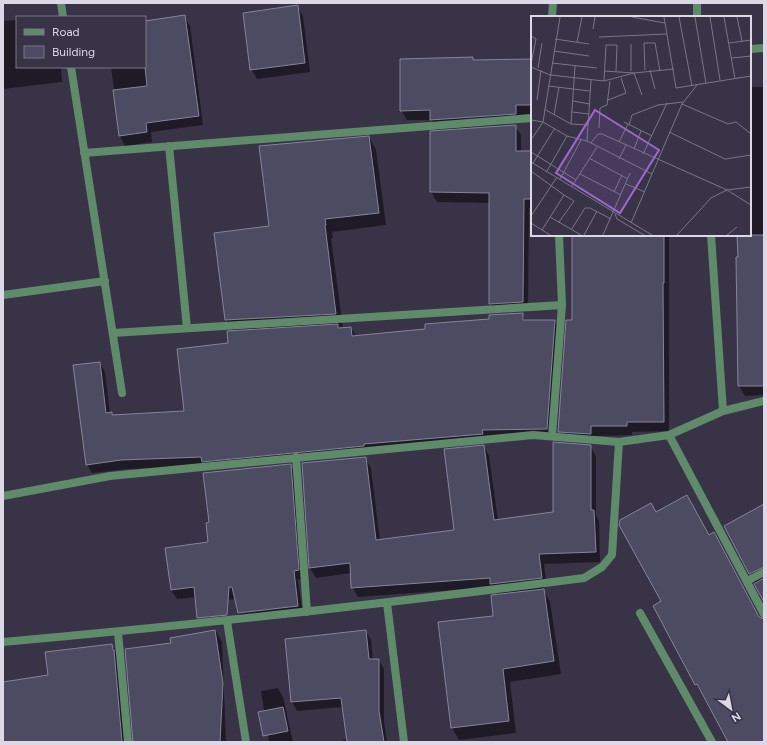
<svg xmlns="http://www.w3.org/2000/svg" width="767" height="745" viewBox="0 0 767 745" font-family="Figtree,sans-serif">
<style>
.shadow{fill:#0007}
.building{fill:#4d4b61;stroke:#86839b}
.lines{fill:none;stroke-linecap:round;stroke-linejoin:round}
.minor{stroke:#5f8b6a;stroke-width:8}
.inset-road{fill:none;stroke:#7a7587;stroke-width:1}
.view{fill:#9d68cd;fill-opacity:0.15;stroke:#9d68cd;stroke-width:2}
.inset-edge{fill:none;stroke:#dcd8e6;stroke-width:2}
</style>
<rect width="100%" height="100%" fill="#393348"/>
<path class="shadow" d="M297 6 303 16 310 72 257 79 251 69Z
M184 16 190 26 203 125 151 132 152 142 125 146 120 136 111 67H145V22Z
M17 20V67H61L62 82 3 89V21Z
M532 60V114L521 115V123L436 130 431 120H407L401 110 473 61Z
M750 87H764V395L745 396 739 386 738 235H750Z
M515 126 521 135V152H532V208H529L528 311 496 313 490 304V203L437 202 431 192Z
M369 137 376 150 386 225 332 232 333 238H331L343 328H351L356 336 426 330 522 314 526 321H555L560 330 552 438H487L205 466 127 469 92 473 87 464 100 363 105 372 110 414 112 416 185 412 229 344 233 332 226 320 215 234 270 227Z
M573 235H669V431L632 432V435L596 436V444L564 441 559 431 573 321Z
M484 446 489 456 498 520 554 513 590 446 596 456V515L599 521 600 562 544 564 547 587 542 588 550 602 561 674 510 682 516 733 459 740 452 728 494 617 498 595 493 587 358 597 352 587 351 573 316 578 310 568 303 464 365 458 371 468 380 541 455 530Z
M290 465 296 474 303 579 298 580 303 615 244 622 238 613 236 599 201 603 197 597 177 599 171 590 209 543Z
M764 505V600L750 573Z
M656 513 709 536 759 618 764 620V742H730L703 693 702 694 696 684 662 602Z
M216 631 222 642 226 742H134L172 644 171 638Z
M366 631 371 640 373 660H379L384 669V721L387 742H339L347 739 343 707 297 711 292 702 286 640Z
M112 645 118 656 127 742H3V683L49 676Z
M278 688 283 697 293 742H269L261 691Z"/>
<path class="building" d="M298 5 305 63 250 70 243 13Z
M185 15 199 116 146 123 147 132 119 136 113 90 147 86 145 67V21Z
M473 57V60L532 59V105H516V114L430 120V110L400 111V59Z
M516 125V151H532V199H524L523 302 489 304V193L430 192V131Z
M369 136 379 213 325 219 326 225H325L336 314 225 320 214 233 269 226 259 146Z
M572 235H664V283H663L664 422H627V426H591V434L558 432 566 320H572Z
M737 235H764V386H738L736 257H738Z
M523 313V320H555L547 429 482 430 483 434 364 444V446L202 462 201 457 121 460 86 465 73 365 100 362 106 413 112 412V415L184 411 177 349 228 343 227 331 338 324V328L351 327 352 336 425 329V324L489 319V315Z
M553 442 591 445V510H594L596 552 539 554 542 578 490 584V578L351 588 350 563 309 568 302 463 366 457 376 540 454 530 444 449 484 445 494 520 553 512Z
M291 464 299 570 294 571 298 606 238 613 232 587H229L227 615 197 618 194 587 171 590 165 548 208 542 206 523 209 522 203 473Z
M687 495 709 535 714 532 759 617 764 619V742H728L697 684 695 685 653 606 661 601 619 525 620 520 651 503 656 512Z
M764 504V567L749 574 724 526Z
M764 578V602L754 584Z
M544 589 554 661 503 669 509 721 451 728 438 622 493 616 491 595Z
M215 630 223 683 220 742H133L125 649 171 643 170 638Z
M366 630 369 659H379V711L384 742H347L341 698 291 702 285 639Z
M112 644 113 650H114L122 742H3V682L48 675 45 652Z
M283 707 288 731 263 736 258 712Z"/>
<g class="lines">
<path class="minor" d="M61 3 63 17
M697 3V17
M552 17 553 3
M750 49 764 48
M71 67 122 393
M169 146 187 328
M84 153 532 118
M711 235 723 411
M3 295 105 281
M113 333 562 305
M669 435 764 614
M552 436 562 305 559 235
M296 457 307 612
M3 496 110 476 533 435 619 442 669 435 723 411 764 401
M747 581 764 572
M387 603 404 742
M640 613 712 742
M227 621 246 742
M118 632 128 742
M3 642C197 625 390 603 584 578L602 567 612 555 619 442"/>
</g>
<g transform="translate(531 16)">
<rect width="220" height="220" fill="#393348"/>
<path class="inset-road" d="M101 1 134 7M133 1 145 72 220 60M148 1 161 70M164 1 175 67M179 1 189 64M193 1 204 63M206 1 211 25M62 13 64 1M0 20 5 23 0 48M68 21 136 18M24 23 58 28M46 26 51 1M198 27 220 24M23 35 58 40M201 42 220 40M21 47 66 52M0 51 19 59 73 65 103 57 111 79M7 52 11 27M114 54 113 27H124L129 55M119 54 124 73M73 55 103 57 143 53M100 55V28M73 65 75 29H86L85 55M17 70 59 75M6 84 10 54M77 84 95 77 90 62M42 85 59 88M151 88 197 108 205 106 220 118M13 93 40 108 57 109M41 96 58 98M23 99 28 71M0 104 12 106 36 120 56 125 121 158M93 106 121 120M40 108 44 50M98 109 101 99 127 89 152 86M68 112 69 92 76 89 79 65M138 116 194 143 220 139M0 124 12 106 29 1M56 125 60 64M88 126 97 108M60 127 67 118H71L196 174 220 189M103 133 110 115M0 136 45 164M112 138 136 87M58 142 97 163M88 143 95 129M0 146 121 219M2 147 24 112M0 155 33 179 11 214M16 155 36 120M49 158 90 179M29 163 50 124M95 168 114 176M41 170 66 131M83 176 91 159M84 198 86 203 113 219M0 200 26 161M19 201 50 219M28 206 43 185 33 179M0 207 19 219M100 207 151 88 166 69M40 214 54 192H59L80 203M53 219 66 195M72 219 99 157M146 219 180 182 196 174 220 171M196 219 206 211"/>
<path class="view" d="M64 94 128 134 89 197 25 157Z"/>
<rect width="220" height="220" class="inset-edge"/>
</g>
<rect width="767" height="745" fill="none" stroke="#dcd8e6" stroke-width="8"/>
<rect x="16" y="16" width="130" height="52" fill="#393348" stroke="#7a7587"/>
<rect x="24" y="29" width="20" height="6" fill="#5f8b6a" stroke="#7a7587"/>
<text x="52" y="36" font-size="12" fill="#dcd8e6">Road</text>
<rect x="24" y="46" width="20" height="12" fill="#4d4b61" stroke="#7a7587"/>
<text x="52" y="56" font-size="12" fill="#dcd8e6">Building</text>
<g transform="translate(731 709) rotate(148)" stroke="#393348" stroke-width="3" paint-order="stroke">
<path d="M0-3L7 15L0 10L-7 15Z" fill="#dcd8e6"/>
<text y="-6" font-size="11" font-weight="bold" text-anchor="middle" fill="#dcd8e6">N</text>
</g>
</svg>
